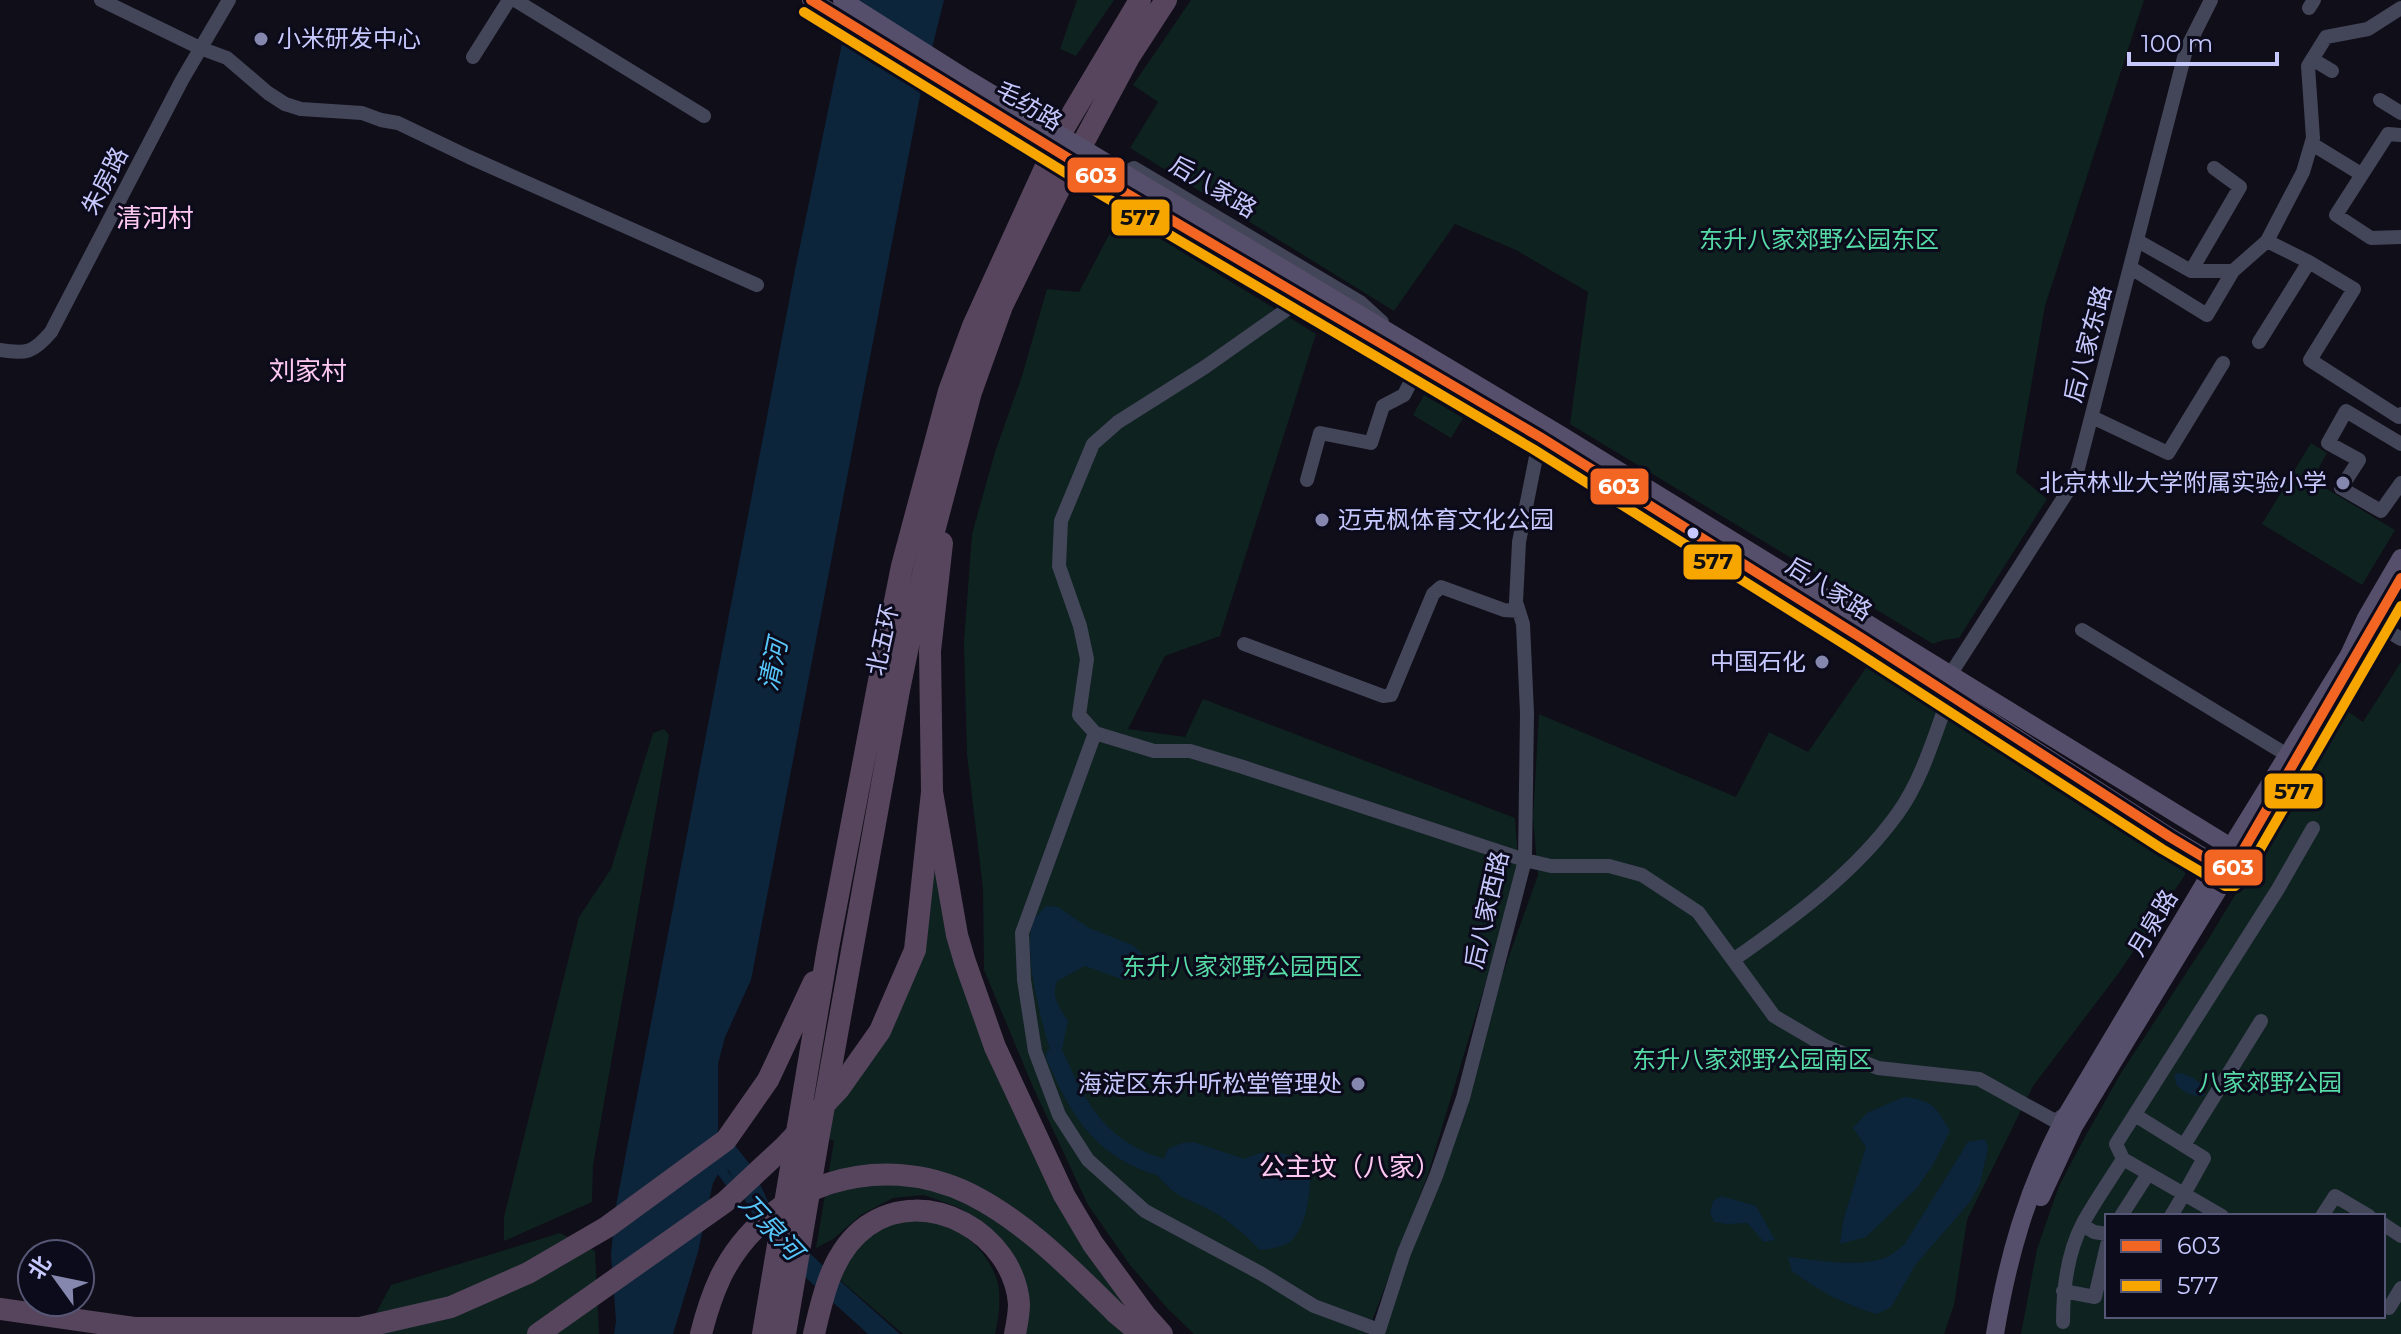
<svg xmlns="http://www.w3.org/2000/svg" width="2401" height="1334" viewBox="0 0 2401 1334" font-family="Montserrat,'Noto Sans SC',sans-serif">
<style>
.green{fill:#0e2220;fill-rule:evenodd}
.water{fill:#0c253b}
.lines{fill:none;stroke-linecap:round;stroke-linejoin:round}
.canal{stroke:#0c253b;stroke-width:10}
.river{stroke:#0c253b;stroke-width:18}
.minor{stroke:#434559;stroke-width:14}
.major{stroke:#564f6b;stroke-width:18}
.highway{stroke:#57455d;stroke-width:22}
.major-bridge{stroke:#564f6b;stroke-width:18}
.highway-bridge{stroke:#57455d;stroke-width:22}
.bus-1-casing{stroke:#0c0b1b;stroke-width:16}
.bus-2-casing{stroke:#0c0b1b;stroke-width:16}
.bus-1{stroke:#f26522;stroke-width:10}
.bus-2{stroke:#f7a600;stroke-width:10}
.poi-dot{fill:#8687ae;stroke:#0c0b1b;stroke-width:3}
.bus-dot{fill:#c6c8fe;stroke:#0c0b1b;stroke-width:3}
.labels{text-anchor:middle;stroke-width:6;stroke-linejoin:round;paint-order:stroke}
.poi-label{font-size:24px;fill:#c6c8fe;stroke:#0c0b1b;text-anchor:end}
.street-label{font-size:24px;fill:#c6c8fe;stroke:#0c0b1b}
.park-label{font-size:24px;fill:#56daa6;stroke:#0c0b1b}
.neighbourhood-label{font-size:26px;fill:#fec8f2;stroke:#0c0b1b}
.water-label{font-size:26px;font-style:italic;fill:#57c7fb;stroke:#0c0b1b}
.line-badge{stroke:#0c0b1b;stroke-width:3}
.badge-label{font-size:22px;text-anchor:middle;font-weight:bold;fill:#fff}
.pale-badge-label{font-size:22px;text-anchor:middle;font-weight:bold;fill:#111}
</style>
<rect width="100%" height="100%" fill="#100e18"/>
<path class="green" d="M1077 0H1114L1076 56 1060 49Z
M1191 0H2144L2045 306 2016 473 2047 499 1959 638 1944 640 1933 644 1570 424 1588 292 1516 250 1455 224 1394 311 1130 148 1158 102 1133 85Z
M1130 220 1316 334 1220 636 1165 656 1128 729 1185 737 1203 699 1515 818 1519 872 1428 1174 1367 1334H1194L1167 1308 1130 1265 1088 1205 1033 1087 984 970 983 889 967 754 964 642 972 534 995 452 1022 376 1047 289 1079 292 1110 233Z
M1424 395 1463 418 1451 438 1413 415Z
M2311 443 2327 453 2312 480 2395 530 2362 585 2262 524Z
M1870 662 2185 860V875L2118 974 2033 1086 1967 1220 1954 1305 1944 1334H1374L1538 875 1533 818 1539 714 1736 797 1769 732 1808 752Z
M2401 662V1334H2021L2037 1249 2059 1186 2086 1135 2121 1073 2209 938 2347 711 2363 722ZM2107 1216H2383V1316H2107Z
M664 729 669 735 593 1165 592 1202 504 1241V1217L579 917 611 869 653 733Z
M934 867 976 1025 1101 1271 1143 1334H1024L992 1231 960 1208 924 1195 893 1198 861 1215 833 1239 816 1248 834 1141 827 1138 832 1107 860 1071Z
M898 1220C907 1220 916 1220 924 1220 956 1223 985 1247 996 1277 1002 1292 999 1318 995 1334H903L839 1279C858 1243 863 1240 898 1220Z
M560 1233 595 1251 599 1334H381L366 1332 391 1285Z"/>
<path class="water" d="M851 0H944L920 96 751 980 725 1037 718 1064V1135L733 1143 752 1167 777 1221 820 1263 900 1334H868L806 1278 763 1233 729 1171 722 1167 713 1183 698 1252 673 1334H614L616 1321 611 1254 615 1211 795 270Z
M1046 906 1058 907 1089 928 1132 945 1141 952 1144 963 1136 975 1124 980 1085 966 1057 981C1051 998 1059 1007 1068 1021L1061 1054 1055 1056 1050 1050C1042 1023 1021 947 1034 920 1036 915 1043 910 1046 906Z
M2178 1073C2191 1075 2204 1082 2205 1095 2196 1099 2185 1092 2177 1086L2174 1075Z
M1904 1097C1934 1101 1935 1106 1950 1131L1934 1163 1917 1188 1866 1237 1840 1244 1843 1221 1866 1147 1853 1128 1867 1113Z
M1985 1139 1988 1148 1980 1184 1970 1202 1916 1264 1891 1307 1877 1314C1845 1305 1819 1291 1792 1271L1788 1257C1816 1260 1863 1269 1889 1256 1894 1253 1899 1248 1904 1245L1968 1142Z
M1193 1142 1244 1159C1270 1147 1287 1151 1310 1167 1311 1188 1308 1225 1291 1241 1282 1248 1271 1248 1260 1250 1244 1233 1225 1217 1204 1207 1181 1196 1175 1196 1157 1175L1168 1149 1182 1143Z
M1721 1196 1756 1206 1775 1240 1764 1242 1747 1223 1727 1224 1714 1222 1710 1213 1713 1201Z"/>
<g class="lines">
<path class="canal" d="M714 1161 738 1193"/>
<path class="river" d="M1055 1056C1079 1110 1100 1149 1160 1167"/>
<path class="minor" d="M101 0 200 48 227 58 268 93 285 104 301 109 362 113 381 120 398 123 469 157 757 285
M515 0 704 116
M2309 8 2314 0
M473 57 509 0
M2312 59 2332 71
M2380 100 2401 113
M2401 135 2388 134 2336 215 2371 238 2401 237
M2312 144 2361 174
M1117 177 1134 168 1360 302 1382 322
M2138 241 2191 271 2240 187 2214 168
M2267 241 2303 172 2313 138 2308 66 2326 37 2368 29 2401 8
M1233 267 1351 342 1382 350
M2131 268 2207 315 2233 271
M2191 271H2233L2267 241 2309 262 2354 289 2310 360 2399 417 2401 414
M1293 305 1205 367 1118 422 1093 444 1061 521 1059 566 1080 626 1087 659 1079 715 1095 733 1154 751H1190L1243 767 1525 860 1551 866H1609L1642 875 1698 912 1774 1016 1825 1046 1878 1068 1979 1079 2055 1121 2068 1112
M2259 342 2309 262
M0 350C27 354 33 353 51 332L182 80 229 0
M2092 417 2168 453 2223 363
M2401 444 2346 411 2328 443 2359 460 2341 488 2381 511 2401 483
M1307 480 1320 433 1371 443 1383 406 1404 395 1418 367
M2373 622 2401 639
M2082 630 2279 750
M1244 644 1383 696 1391 695 1433 594 1441 587 1504 610 1519 611
M1950 675 2075 480 2186 50 2211 0
M1095 733 1022 933 1024 980 1035 1051 1059 1115 1088 1160 1145 1211 1262 1274 1314 1306 1379 1330 1404 1253 1436 1176 1463 1098 1525 860 1527 713 1523 624 1516 602 1519 542 1540 437
M1733 960C1793 918 1855 873 1898 813 1923 778 1935 733 1950 694
M2135 1115 2204 1158 2184 1194 2222 1216
M2184 1145 2261 1021
M2123 1159 2184 1194 2171 1216
M2121 1216 2148 1174
M2322 1216 2335 1196 2369 1216
M2383 1224 2401 1236
M2082 1225 2094 1232 2107 1234
M2063 1291 2095 1297 2107 1245
M2389 1308 2401 1288
M2063 1322C2063 1289 2067 1253 2083 1223 2095 1201 2110 1180 2123 1159L2116 1144 2278 889 2313 828"/>
<path class="major" d="M1357 313 1559 434 2242 854
M1347 325 1540 437 1860 637 2170 837 2230 873
M2041 1197 2074 1126 2280 788
M1995 1334C2008 1256 2027 1191 2063 1121L2209 876 2236 839 2349 655 2366 618 2401 558"/>
<path class="highway" d="M942 543 930 651 932 792 957 935 965 962 995 1047 1064 1195 1093 1244 1145 1315 1162 1334
M0 1309 148 1330
M1116 1313 1141 1334
M135 1328H360L451 1307 528 1273 607 1227 726 1140 768 1080 814 982
M763 1334 828 948 878 686 902 566 949 391 973 326 1062 131 1140 0
M785 1334 819 1134 899 690 924 569 971 392 1002 306 1068 171 1129 57 1166 0
M814 1334C823 1295 832 1251 867 1226 927 1184 1014 1234 1019 1304 1019 1314 1017 1324 1015 1334"/>
<path class="major-bridge" d="M811 0 1102 179 1347 325
M842 0 967 79 1357 313"/>
<path class="highway-bridge" d="M538 1334 725 1202 784 1147 839 1089 880 1031 915 950 932 792
M701 1334C706 1314 712 1295 721 1276 767 1184 879 1149 970 1194 1026 1222 1072 1270 1116 1313"/>
<g class="bus-1-casing">
<path id="bus-1" d="M811 0 1102 179 1540 437 1860 637 2170 837 2230 873 2401 578"/>
</g>
<g class="bus-2-casing">
<path id="bus-2" d="M804 12 1095 191 1533 449 1852 649 2162 849 2225 886H2235L2242 880 2401 606"/>
</g>
<use href="#bus-1" class="bus-1"/>
<use href="#bus-2" class="bus-2"/>
</g>
<g class="poi-dot">
<circle cx="261" cy="39" r="8"/>
<circle cx="2343" cy="483" r="8"/>
<circle cx="1322" cy="520" r="8"/>
<circle cx="1822" cy="662" r="8"/>
<circle cx="1358" cy="1084" r="8"/>
</g>
<circle class="bus-dot" cx="1693" cy="533" r="7"/>
<g class="labels">
<g class="poi-label">
<text x="277" y="47" text-anchor="start">小米研发中心</text>
<text x="2327" y="491">北京林业大学附属实验小学</text>
<text x="1338" y="528" text-anchor="start">迈克枫体育文化公园</text>
<text x="1806" y="670">中国石化</text>
<text x="1342" y="1092">海淀区东升听松堂管理处</text>
</g>
<g class="street-label">
<text transform="translate(1029 106) rotate(31)" y="8">毛纺路</text>
<text transform="translate(105 181) rotate(-63)" y="8">朱房路</text>
<text transform="translate(1213 187) rotate(31)" y="8">后八家路</text>
<text transform="translate(2088 344) rotate(-75)" y="8">后八家东路</text>
<text transform="translate(1829 589) rotate(32)" y="8">后八家路</text>
<text transform="translate(883 640) rotate(-78)" y="8">北五环</text>
<text transform="translate(1487 910) rotate(-77)" y="8">后八家西路</text>
<text transform="translate(2153 923) rotate(-59)" y="8">月泉路</text>
</g>
<g class="park-label">
<text x="1819" y="248">东升八家郊野公园东区</text>
<text x="1242" y="975">东升八家郊野公园西区</text>
<text x="1752" y="1068">东升八家郊野公园南区</text>
<text x="2270" y="1091">八家郊野公园</text>
</g>
<g class="neighbourhood-label">
<text x="155" y="227">清河村</text>
<text x="308" y="380">刘家村</text>
<text x="1350" y="1176">公主坟（八家）</text>
</g>
<g class="water-label">
<text transform="translate(773 665) rotate(-78)" y="9">清河</text>
<text transform="translate(771 1227) rotate(47)" y="9">万泉河</text>
</g>
</g>
<g class="line-badge">
<rect x="1066" y="156" width="60" height="38" rx="8" fill="#f26522"/>
<rect x="1110" y="198" width="61" height="39" rx="8" fill="#f7a600"/>
<rect x="1589" y="467" width="61" height="39" rx="8" fill="#f26522"/>
<rect x="1682" y="543" width="61" height="38" rx="8" fill="#f7a600"/>
<rect x="2263" y="772" width="61" height="38" rx="8" fill="#f7a600"/>
<rect x="2203" y="848" width="61" height="39" rx="8" fill="#f26522"/>
</g>
<g class="badge-label">
<text x="1096" y="183">603</text>
<text x="1619" y="494">603</text>
<text x="2233" y="875">603</text>
</g>
<g class="pale-badge-label">
<text x="1140" y="225">577</text>
<text x="1713" y="569">577</text>
<text x="2294" y="799">577</text>
</g>
<rect x="2105" y="1214" width="280" height="104" fill="#0c0b1b" stroke="#565776" stroke-width="2"/>
<rect x="2121" y="1240" width="40" height="12" fill="#f26522" stroke="#565776" stroke-width="2"/>
<text x="2177" y="1254" font-size="24" fill="#c6c8fe">603</text>
<rect x="2121" y="1280" width="40" height="12" fill="#f7a600" stroke="#565776" stroke-width="2"/>
<text x="2177" y="1294" font-size="24" fill="#c6c8fe">577</text>
<g transform="translate(56 1278) rotate(303)"><circle r="38" fill="#0c0b1b" stroke="#565776" stroke-width="2"/>
<path d="M0-6L14 30L0 20L-14 30Z" fill="#8687ae"/>
<text y="-12" font-size="22" font-weight="bold" text-anchor="middle" fill="#c6c8fe">北</text>
</g>
<path d="M2129 52v12h148v-12" fill="none" stroke="#c6c8fe" stroke-width="4"/>
<text x="2141" y="52" font-size="24" fill="#c6c8fe" stroke="#0c0b1b" stroke-width="6" paint-order="stroke">100 m</text>
</svg>
